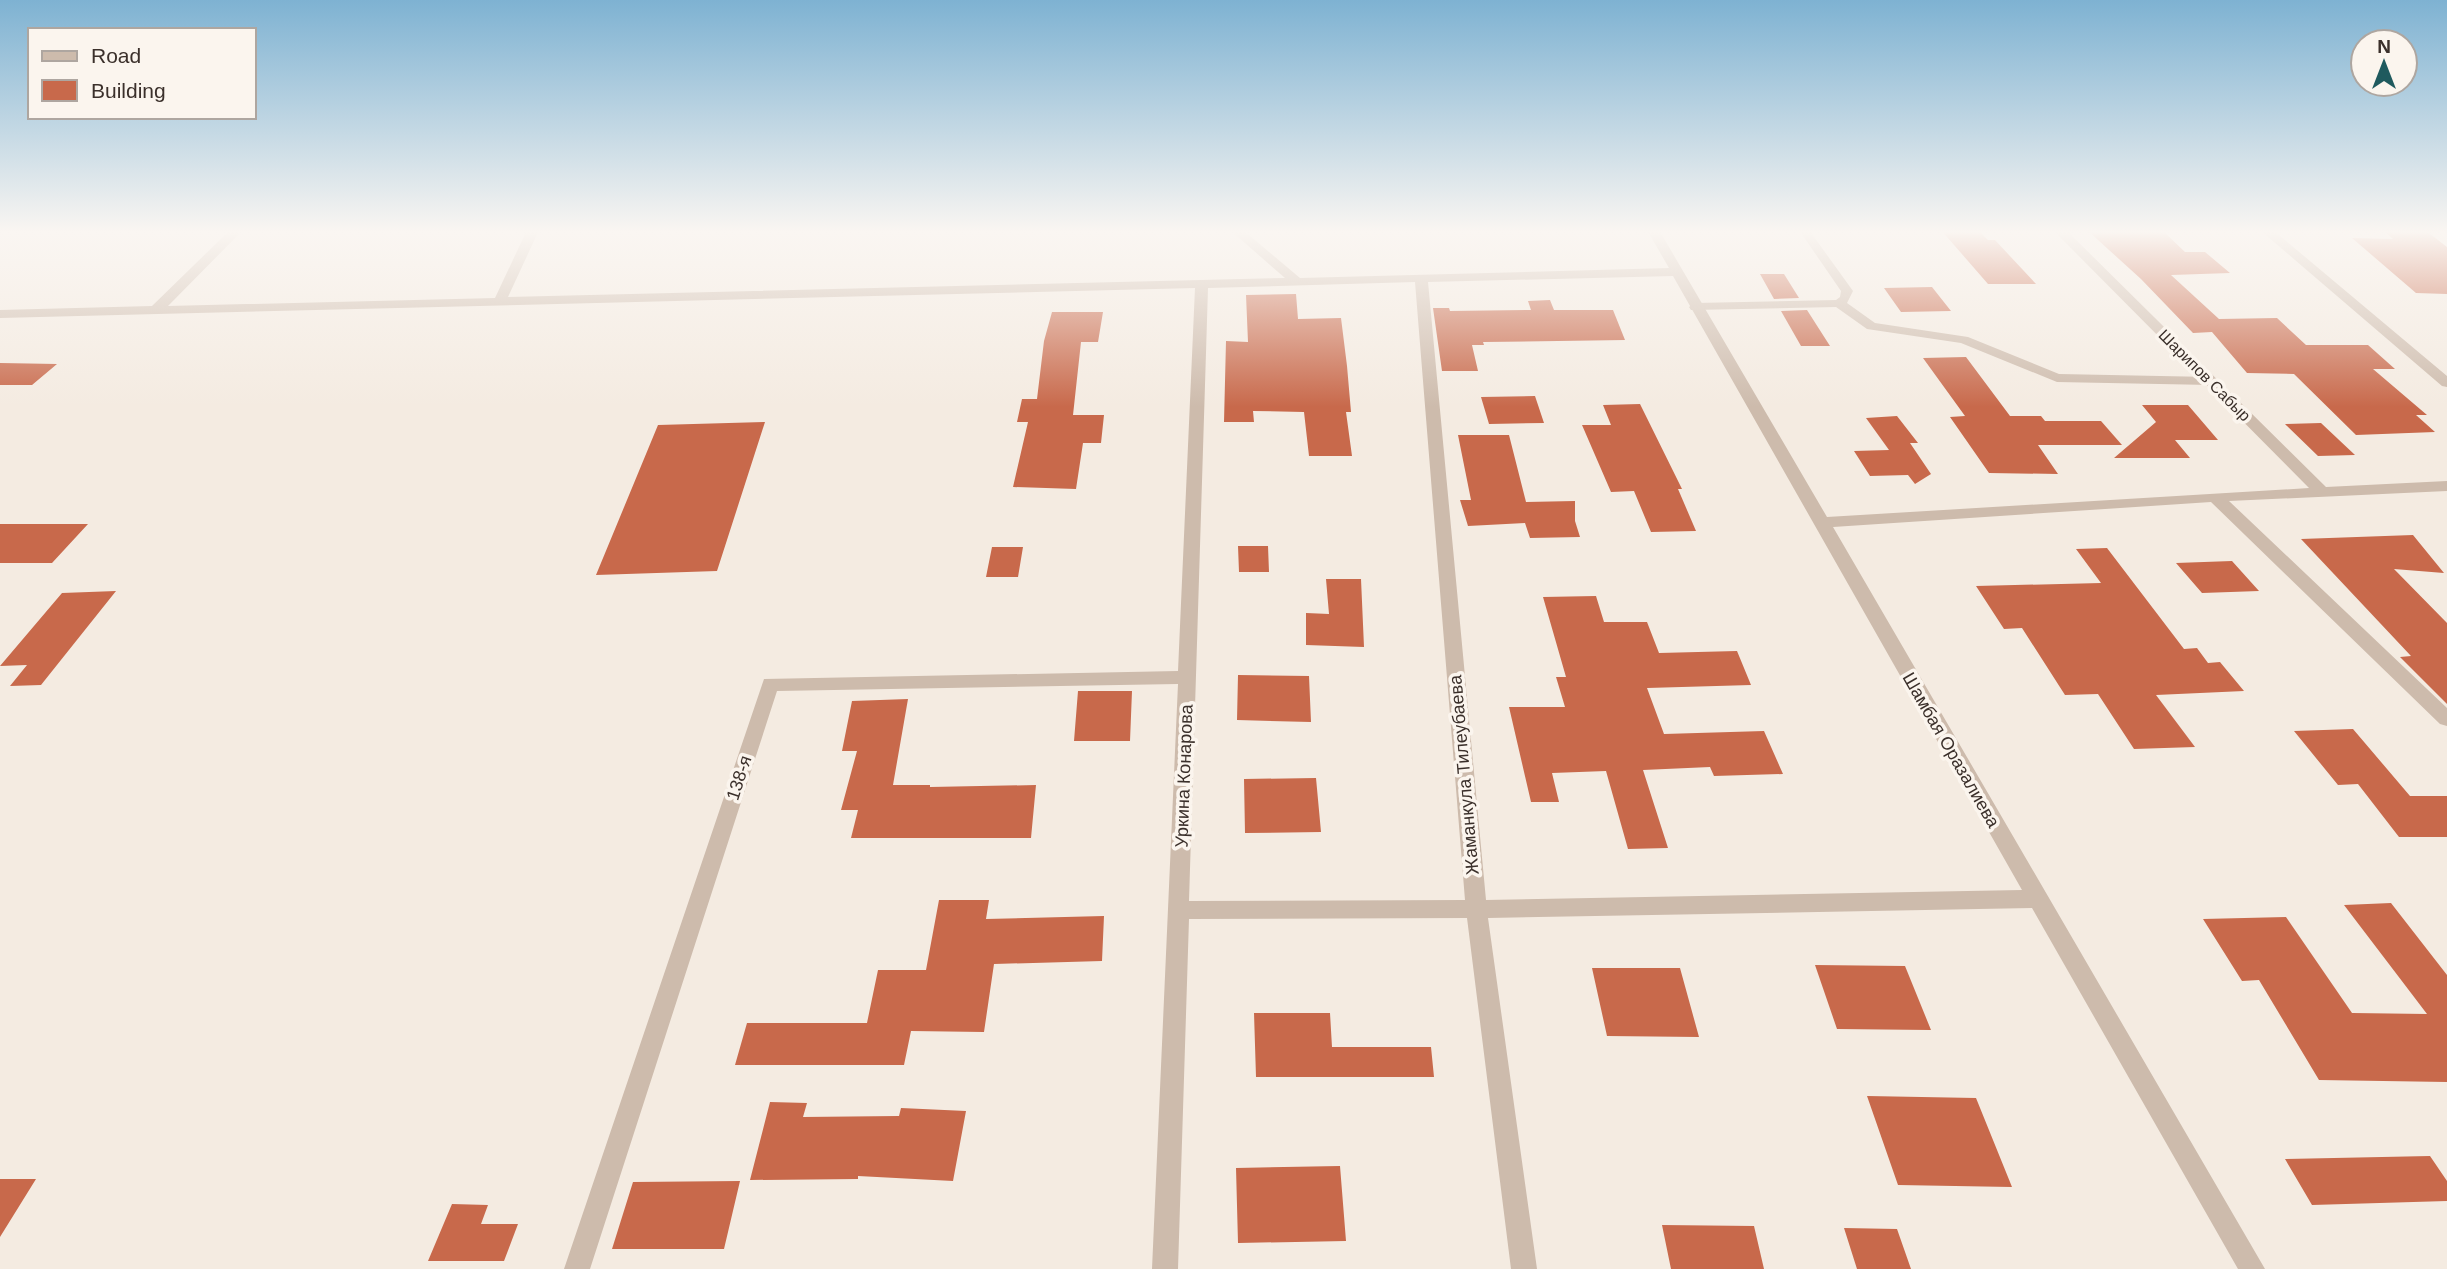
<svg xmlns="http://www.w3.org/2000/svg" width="2447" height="1269" viewBox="0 0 2447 1269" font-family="Arial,sans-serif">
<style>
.building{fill:#c8694b}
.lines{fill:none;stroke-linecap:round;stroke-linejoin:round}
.lane{fill:#cdbbac;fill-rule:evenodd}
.street{fill:#cdbbac;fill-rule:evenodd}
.labels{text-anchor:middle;stroke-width:7;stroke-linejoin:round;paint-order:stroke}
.far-street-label{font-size:16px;fill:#3b302b;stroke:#fbf5ee}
.street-label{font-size:18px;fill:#3b302b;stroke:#fbf5ee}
</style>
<rect width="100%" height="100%" fill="#f4ebe1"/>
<path class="building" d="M1941 230H1978L1988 240H1995L2036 284H1988Z
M2087 230H2162L2185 252H2205L2230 273 2171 275 2219 319 2277 318 2306 345H2368L2395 369H2373L2427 415H2416L2435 432 2356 435 2294 374 2247 373 2212 332 2193 333 2141 279Z
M2383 230H2425L2447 247V294L2416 293 2352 238 2393 239Z
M1760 274H1784L1799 298 1774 299Z
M1932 287 1951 311 1901 312 1884 288Z
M1296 294 1298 319 1341 318 1347 366 1351 412H1346L1352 456H1309L1304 412 1253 411 1254 422H1224L1226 341 1248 342 1246 295Z
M1550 300 1554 310H1613L1625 340 1483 342 1484 345H1472L1478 371H1442L1433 308H1449L1450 311 1531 310 1528 301Z
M1807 310 1830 346H1801L1781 311Z
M1052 312H1103L1098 342H1081L1073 415H1104L1101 443H1083L1076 489 1013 487 1028 422H1017L1022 399H1037L1044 341Z
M1966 357 2010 416H2041L2045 421H2101L2122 445H2038L2058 474 1989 473 1950 417 1965 416 1923 358Z
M0 363 57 364 32 385H0Z
M1535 396 1544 423 1489 424 1481 397Z
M1640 404 1682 489H1678L1696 531 1651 532 1634 491 1611 492 1582 425H1611L1603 405Z
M2142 405H2188L2218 440H2175L2190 458H2114L2156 422Z
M1897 416 1918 443H1910L1931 474 1915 484 1908 475 1870 476 1854 451 1889 450 1866 418Z
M765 422 717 571 596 575 658 425Z
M2321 423 2355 455 2318 456 2285 424Z
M1458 435H1509L1526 502 1575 501V521L1580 537 1530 538 1525 523 1468 526 1460 500H1471Z
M0 524H88L52 563H0Z
M2413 535 2444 573 2394 569 2447 623V704L2400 657 2411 656 2301 539Z
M1238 546H1268L1269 572H1239Z
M992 547H1023L1018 577H986Z
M2107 548 2184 649 2197 648 2208 663 2220 662 2244 691 2156 695 2195 747 2134 749 2098 694 2065 695 2022 628 2004 629 1976 586 2101 583 2076 549Z
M2232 561 2259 591 2202 593 2176 563Z
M1326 579H1361L1364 647 1306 645V613L1329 614Z
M116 591 41 685 10 686 27 665 0 666 62 593Z
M1596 596 1604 622H1647L1659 653 1737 651 1751 685 1647 688 1664 734 1764 731 1783 774 1714 776 1710 767 1643 770 1668 848 1628 849 1606 771 1552 773 1559 802H1531L1509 707H1565L1556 677H1566L1543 597Z
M1238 675 1309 676 1311 722 1237 720Z
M1078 691H1132L1130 741H1074Z
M908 699 893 785H930V787L1036 785 1031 838H851L858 810H841L857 751H842L852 701Z
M2353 729 2410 796H2447V837H2399L2358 784 2338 785 2294 731Z
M1316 778 1321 832 1245 833 1244 779Z
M939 900H989L986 919 1104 916 1102 961 994 964 984 1032 911 1031 904 1065H735L747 1023H867L878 970H926Z
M2391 903 2447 975V1082L2319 1080 2259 980 2242 981 2203 919 2286 917 2352 1013 2427 1014 2344 905Z
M1815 965 1905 966 1931 1030 1837 1029Z
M1592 968H1680L1699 1037 1607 1036Z
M1254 1013H1330L1332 1047H1431L1434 1077H1256Z
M1867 1096 1976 1098 2012 1187 1898 1185Z
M770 1102 807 1103 803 1117 899 1116 901 1108 966 1111 953 1181 858 1176V1179L750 1180Z
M2430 1156 2447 1181V1201L2312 1205 2285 1159Z
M1340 1166 1346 1241 1238 1243 1236 1168Z
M0 1179H36L0 1237Z
M740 1181 724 1249H612L633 1182Z
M452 1204 488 1205 481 1224H518L504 1261H428Z
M1662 1225 1754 1226 1764 1269H1671Z
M1844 1228 1897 1229 1911 1269H1857Z"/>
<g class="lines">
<path class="lane" d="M1799 230H1809L1853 291 1847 303 1875 323 1968 337 2059 374 2211 377 2217 381 2211 385 2057 382 1961 343 1867 329 1836 307 1691 310 1689 307 1695 303 1836 300 1840 297 1841 291Z"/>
<path class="street" d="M230 230H243L168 306 495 298 527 230H539L508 297 1285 278 1230 230H1243L1300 278 1669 268 1647 230H1659L1827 517 2309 488 2053 230H2066L2326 487 2447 481V491L2229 501 2447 708V726L2440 724 2211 502 1833 527 2265 1269H2238L2032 908 1488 918 1537 1269H1511L1467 918 1189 919 1178 1269H1152L1178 684 777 691 590 1269H564L764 679 1178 671 1195 288 0 318V310L152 306ZM1673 276 2022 890 1486 900 1428 282ZM1415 282 1465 900 1189 901 1208 288Z
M2260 230H2273L2447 376V387L2442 386Z"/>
</g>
<linearGradient id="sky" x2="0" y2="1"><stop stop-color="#7eb2d2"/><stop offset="0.57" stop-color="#faf6f2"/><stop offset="1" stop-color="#faf6f2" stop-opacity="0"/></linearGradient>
<rect width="2447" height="407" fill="url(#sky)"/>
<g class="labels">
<g class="far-street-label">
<text transform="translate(2205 375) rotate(45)" y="6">Шарипов Сабыр</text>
</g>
<g class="street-label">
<text transform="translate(1951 750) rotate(60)" y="6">Шамбая Оразалиева</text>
<text transform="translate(1464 775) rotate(-95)" y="6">Жаманкула Тилеубаева</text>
<text transform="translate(1184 776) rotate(-88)" y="6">Уркина Конарова</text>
<text transform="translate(739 778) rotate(-72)" y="6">138-я</text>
</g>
</g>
<rect x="28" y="28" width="228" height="91" fill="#fbf5ee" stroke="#aea6a0" stroke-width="2"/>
<rect x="42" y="51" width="35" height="10" fill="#cdbbac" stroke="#aea6a0" stroke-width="2"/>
<text x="91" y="63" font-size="21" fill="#3b302b">Road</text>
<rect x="42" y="80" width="35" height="21" fill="#c8694b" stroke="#aea6a0" stroke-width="2"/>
<text x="91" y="98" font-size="21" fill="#3b302b">Building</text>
<g transform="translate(2384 63)"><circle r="33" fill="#fbf5ee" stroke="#aea6a0" stroke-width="2"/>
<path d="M0-5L12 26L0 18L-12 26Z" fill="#1f5a5e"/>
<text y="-10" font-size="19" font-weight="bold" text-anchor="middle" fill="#3b302b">N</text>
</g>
</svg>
